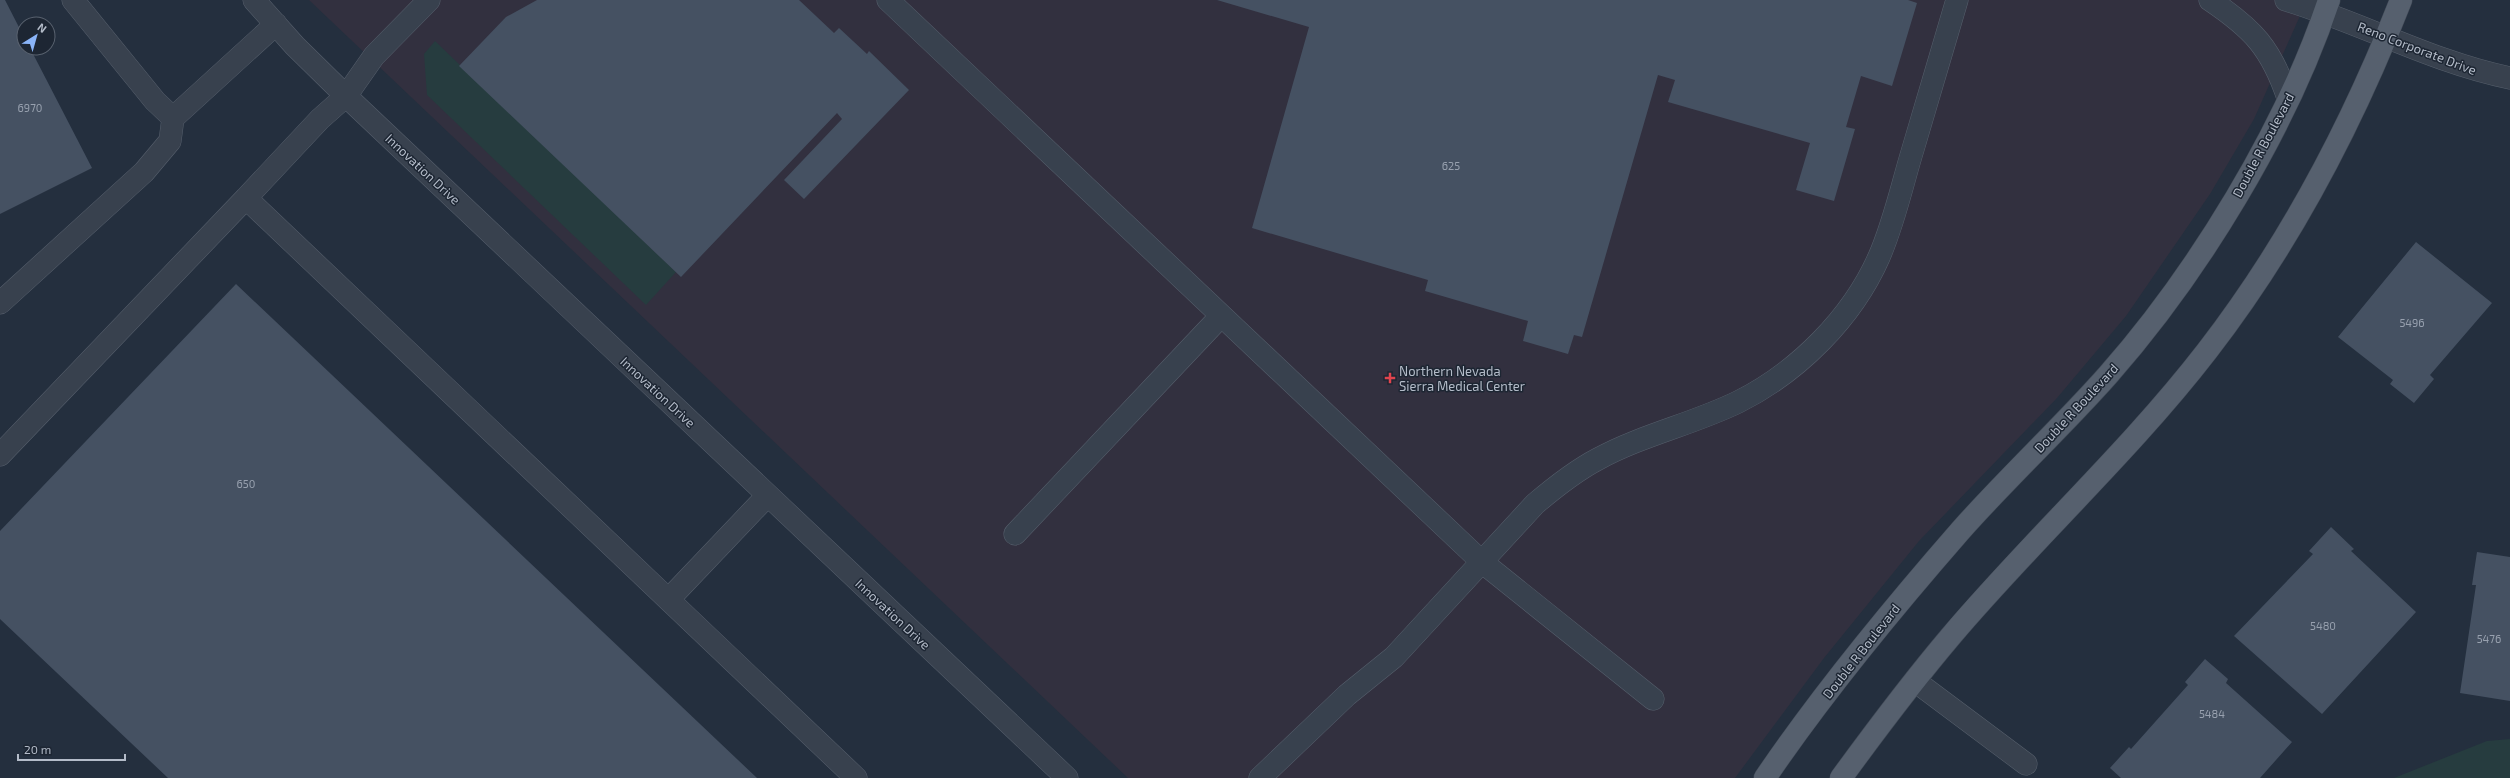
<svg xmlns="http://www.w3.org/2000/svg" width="2510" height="778" viewBox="0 0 2510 778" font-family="'Exo 2',sans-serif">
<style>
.medical{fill:#32303f}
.green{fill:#263c3f}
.building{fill:#455162}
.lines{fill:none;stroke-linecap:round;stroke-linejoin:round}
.minor-casing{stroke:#565f6c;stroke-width:23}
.major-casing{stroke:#414a57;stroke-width:23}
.minor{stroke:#38414e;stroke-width:22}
.major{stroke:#56606e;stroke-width:22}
.health-dot{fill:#e0444e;stroke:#1d2633;stroke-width:1.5}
.labels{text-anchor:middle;stroke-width:3;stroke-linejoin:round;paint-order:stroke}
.number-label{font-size:11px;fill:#98a1af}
.street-label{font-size:13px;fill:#b4bcc9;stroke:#1d2633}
.poi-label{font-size:13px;fill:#b4bcc9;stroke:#1d2633;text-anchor:start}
</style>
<rect width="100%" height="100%" fill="#242f3e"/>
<path class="medical" d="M309 0H2302L2299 18 2254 119 2210 194 2126 316 2057 398 1919 541 1824 658 1735 778H1128Z"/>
<path class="green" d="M435 41 676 272 646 305 427 95 424 54Z
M2510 739V778H2394L2487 741Z"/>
<path class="building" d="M0 0H5L24 37V48H30L92 168 0 214Z
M537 0H799L834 33 839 28 867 54 869 51 909 90 804 199 784 180 842 119 837 113 681 277 459 66 506 17Z
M1217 0H1908L1917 3 1892 86 1861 76 1846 127 1855 129 1834 201 1796 190 1810 143 1668 102 1675 80 1658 75 1582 337 1574 335 1568 354 1523 341 1528 321 1425 291 1428 280 1252 228 1309 27Z
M2416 242 2492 303 2430 375 2434 379 2414 403 2390 384 2393 380 2338 337Z
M236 284 757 778H168L0 619V531Z
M2331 527 2354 549 2351 551 2416 612 2322 714 2234 636 2313 554 2309 551Z
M2477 552 2510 557V701L2460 693 2476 585H2472Z
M2205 659 2228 679 2226 683 2292 742 2260 778H2121L2110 768 2129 747 2131 749 2188 685 2185 682Z"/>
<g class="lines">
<g class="minor-casing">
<path id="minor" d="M254 0 295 46 346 96 1067 778
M429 0 374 56 346 96 320 119 246 198 856 778
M888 0 1482 562 1653 699
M2210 0C2253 29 2271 48 2288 98
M2286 0C2362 23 2432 62 2510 78
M173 118 276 24
M0 303 144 172 170 141 173 118 155 101 73 0
M0 455 246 198
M1015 534 1221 316
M669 599 767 496
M1915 681 2026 764
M1260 778 1347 695 1394 657 1535 504C1555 487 1575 471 1598 459 1642 435 1693 424 1738 402 1798 372 1852 318 1879 257 1894 223 1902 185 1913 149 1928 99 1942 50 1957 0"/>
</g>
<g class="major-casing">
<path id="major" d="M1765 778C1824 691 1892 609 1961 530 2008 477 2061 428 2108 375 2198 273 2286 129 2329 0
M1841 778C1876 730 1912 682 1951 636 2033 539 2129 452 2207 351 2289 245 2352 125 2401 0"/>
</g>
<use href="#minor" class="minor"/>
<use href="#major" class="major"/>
</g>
<path class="health-dot" d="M1388 372h4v4h4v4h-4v4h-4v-4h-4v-4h4z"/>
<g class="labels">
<g class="number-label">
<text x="30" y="112">6970</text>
<text x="1451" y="170">625</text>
<text x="2412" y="327">5496</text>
<text x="246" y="488">650</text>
<text x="2323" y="630">5480</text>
<text x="2489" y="643">5476</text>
<text x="2212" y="718">5484</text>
</g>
<g class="street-label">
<text transform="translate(2417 48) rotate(21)" y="5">Reno Corporate Drive</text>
<text transform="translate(2263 145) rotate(-62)" y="5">Double R Boulevard</text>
<text transform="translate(423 169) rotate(43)" y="5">Innovation Drive</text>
<text transform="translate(658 392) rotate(43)" y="5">Innovation Drive</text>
<text transform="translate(2076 408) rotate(-47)" y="5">Double R Boulevard</text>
<text transform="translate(893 614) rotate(43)" y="5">Innovation Drive</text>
<text transform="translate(1861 651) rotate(-52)" y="5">Double R Boulevard</text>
</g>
<g class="poi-label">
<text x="1399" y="376">Northern Nevada<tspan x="1399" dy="15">Sierra Medical Center</tspan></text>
</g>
</g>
<g transform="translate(36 36) rotate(37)"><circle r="19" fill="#1d2633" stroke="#59626f"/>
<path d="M0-3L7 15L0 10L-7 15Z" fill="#8ab4f8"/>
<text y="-6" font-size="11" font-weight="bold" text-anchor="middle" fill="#b4bcc9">N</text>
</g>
<path d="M18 754v6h107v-6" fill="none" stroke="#b4bcc9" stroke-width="2"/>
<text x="24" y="754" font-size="12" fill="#b4bcc9" stroke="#1d2633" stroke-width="3" paint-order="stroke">20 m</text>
</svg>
